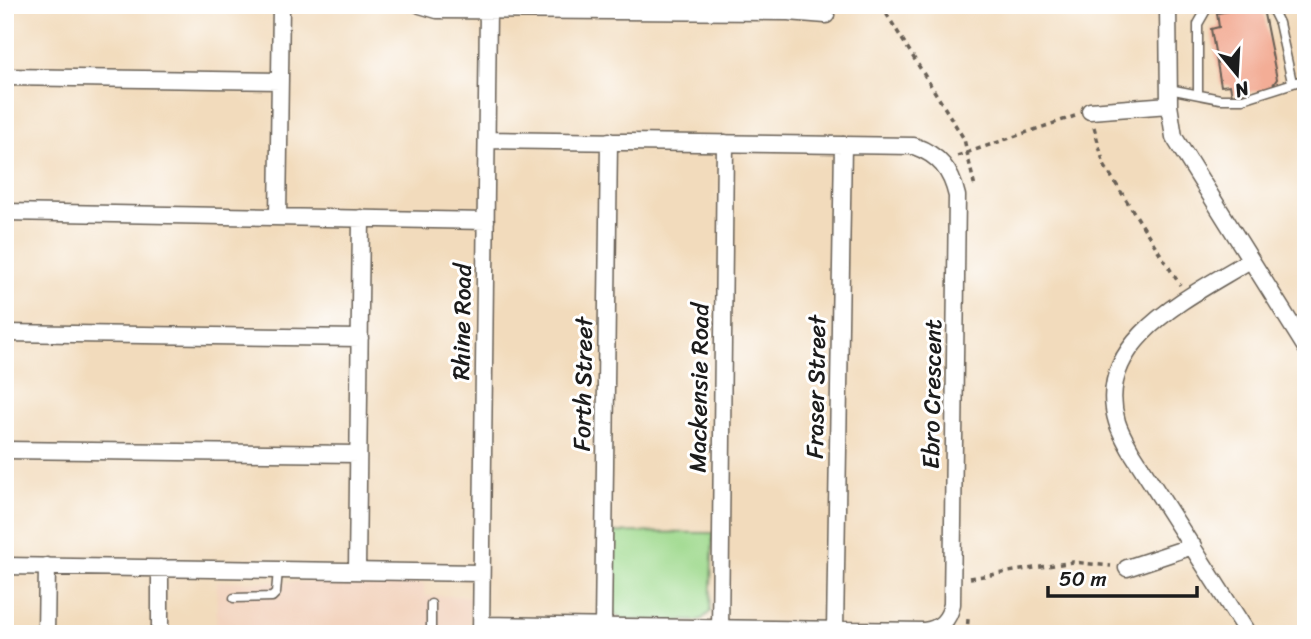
<svg xmlns="http://www.w3.org/2000/svg" width="1311" height="639" viewBox="0 0 1311 639" font-family="Sriracha,sans-serif">
<style>
.built{fill:#f3d4bf}
.green{fill:#9ed98c;stroke:#5d7a54;stroke-width:2}
.building{fill:#f3ad96}
.lines{fill:none;stroke-linecap:round;stroke-linejoin:round}
.service-casing{stroke:#675f54;stroke-width:11}
.minor-casing{stroke:#675f54;stroke-width:19}
.path{stroke:#675f54;stroke-width:3.5;stroke-dasharray:5 5;stroke-linecap:butt}
.service{stroke:#fff;stroke-width:8}
.minor{stroke:#fff;stroke-width:16}
.labels{text-anchor:middle;stroke-width:6;stroke-linejoin:round;paint-order:stroke}
.street-label{font-size:24px;fill:#1c1c1c;stroke:#fff}
</style>
<rect width="100%" height="100%" fill="#fff"/>
<filter id="ink" filterUnits="userSpaceOnUse"><feTurbulence type="fractalNoise" baseFrequency=".0143" numOctaves="2"/><feDisplacementMap in="SourceGraphic" scale="14" xChannelSelector="R" yChannelSelector="G"/><feConvolveMatrix kernelMatrix="1 2 1 2 8 2 1 2 1" color-interpolation-filters="sRGB"/></filter>
<filter id="wash" filterUnits="userSpaceOnUse"><feTurbulence type="fractalNoise" baseFrequency=".00686" numOctaves="4" result="noise"/><feDisplacementMap in="SourceGraphic" scale="28" xChannelSelector="R" yChannelSelector="G"/><feGaussianBlur stdDeviation="1.57" result="paint"/><feColorMatrix in="noise" values="0 0 0 0 0 0 0 0 0 0 0 0 0 0 0 0 0 1.4 0 .05"/><feComposite in="paint" operator="in"/></filter>
<g filter="url(#wash)">
<rect width="100%" height="100%" fill="#f2dbbc"/>
<path class="built" d="M217 581 424 583 425 596H470V634H216Z"/>
<path class="green" d="M612 532 713 533 710 612 702 619 696 621 624 620 614 614 611 608Z"/>
<g id="blocks">
<path class="building" d="M1255 7 1264 14 1277 79 1270 89 1232 95 1230 85 1221 86 1211 29 1219 27 1217 13Z"/>
</g>
</g>
<g filter="url(#ink)">
<use href="#blocks" fill-opacity="0" stroke="#675f54" stroke-width="2"/>
<g class="lines">
<g class="service-casing">
<path id="service" d="M1270 5 1279 23 1292 82
M1169 89 1220 99H1243L1306 79
M1198 94V24L1206 10 1213 5
M234 598 272 597 276 593 278 570
M431 634V604"/>
</g>
<g class="minor-casing">
<path id="minor" d="M420 5 437 10 788 12 826 15
M1168 5 1169 105 1174 137 1306 348
M5 77 280 81
M1090 111 1169 105
M5 212 486 221
M278 216 281 5
M5 333 360 338
M5 450 358 454
M5 566 481 573
M1127 568 1193 546
M357 571 361 218
M481 625 924 631C940 629 949 620 952 604L957 196C951 170 939 155 914 146L487 140
M603 627 609 141
M835 630 843 145
M46 634 47 566
M160 634V568
M481 634 488 10
M720 634 725 143
M1248 634 1131 451C1126 442 1120 432 1117 422 1092 340 1194 295 1250 260"/>
</g>
<path class="path" d="M881 5 964 139 975 188
M1094 127 1104 165 1180 285
M957 156 1075 116
M970 578 1073 562 1111 566
M967 634 968 619"/>
<use href="#service" class="service"/>
<use href="#minor" class="minor"/>
</g>
</g>
<g class="labels">
<g class="street-label">
<text transform="translate(462 322) rotate(-89)" y="8">Rhine Road</text>
<text transform="translate(583 384) rotate(-89)" y="8">Forth Street</text>
<text transform="translate(816 387) rotate(-89)" y="8">Fraser Street</text>
<text transform="translate(699 388) rotate(-89)" y="8">Mackensie Road</text>
<text transform="translate(932 394) rotate(-89)" y="8">Ebro Crescent</text>
</g>
</g>
<rect width="1311" height="639" fill="none" stroke="#fff" stroke-width="28"/>
<g transform="translate(1237 74) rotate(162)" stroke="#ffffff" stroke-width="5" paint-order="stroke">
<path d="M0-5L12 26L0 18L-12 26Z" fill="#1c1c1c"/>
<text y="-10" font-size="19" font-weight="bold" text-anchor="middle" fill="#1c1c1c">N</text>
</g>
<path d="M1048 586v10h149v-10" fill="none" stroke="#1c1c1c" stroke-width="3.5"/>
<text x="1059" y="586" font-size="21" fill="#1c1c1c" stroke="#ffffff" stroke-width="5" paint-order="stroke">50 m</text>
</svg>
